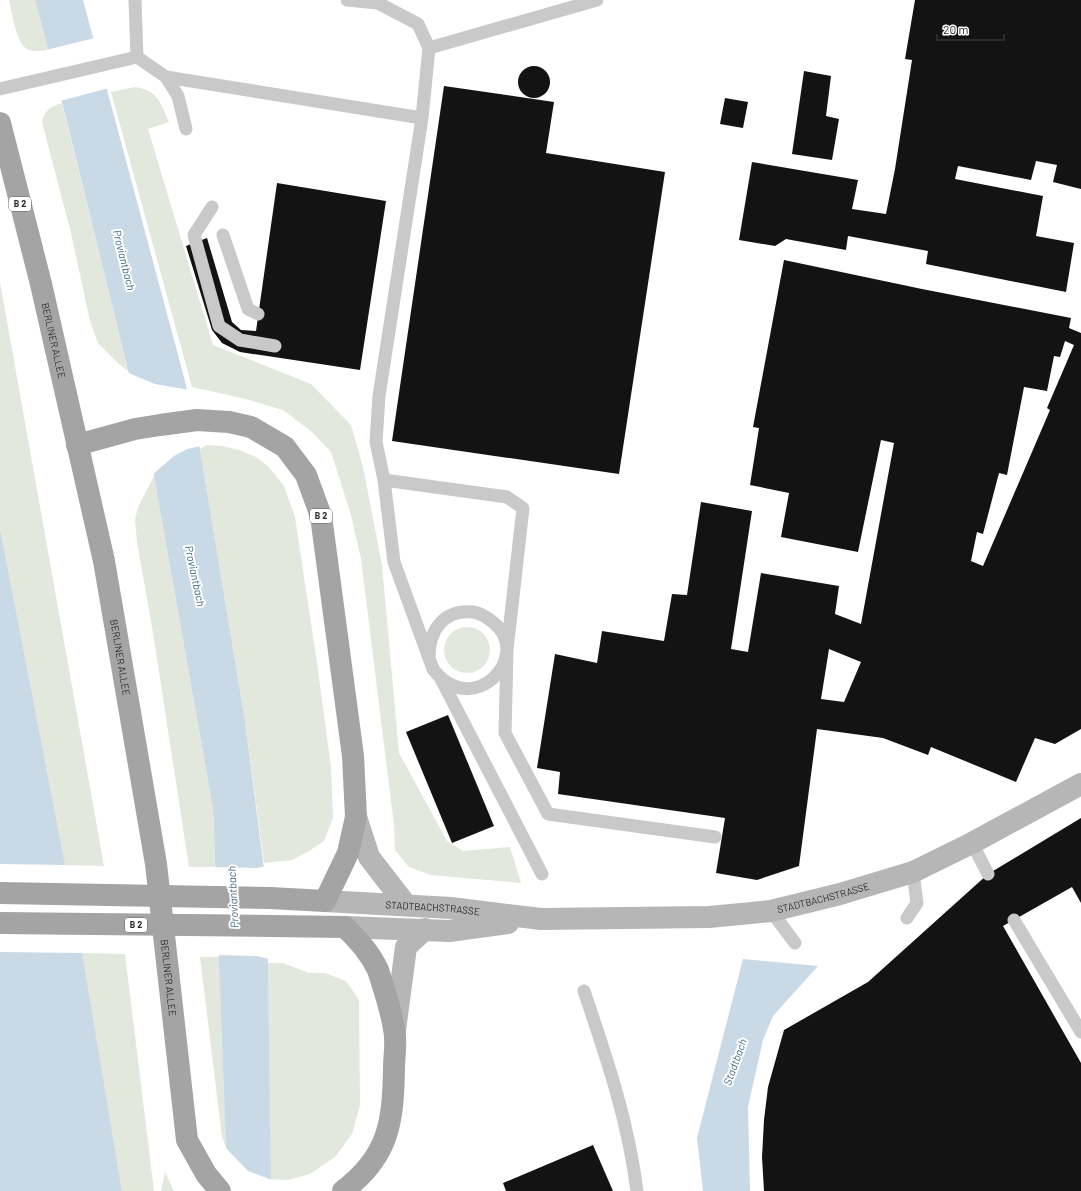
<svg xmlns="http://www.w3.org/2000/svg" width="1081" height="1191" viewBox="0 0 1081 1191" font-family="Barlow,sans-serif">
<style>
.green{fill:#e2e8dc}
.water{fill:#cad9e6}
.pier{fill:#fff}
.building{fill:#131313;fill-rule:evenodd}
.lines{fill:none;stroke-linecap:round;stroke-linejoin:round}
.service{stroke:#c9c9c9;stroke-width:13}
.secondary{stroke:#b6b6b6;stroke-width:22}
.primary{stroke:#a4a4a4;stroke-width:22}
.primary-bridge{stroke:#a4a4a4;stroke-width:22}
.labels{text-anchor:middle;stroke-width:4;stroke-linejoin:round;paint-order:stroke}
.shield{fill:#fff;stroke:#6b6b6b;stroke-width:1}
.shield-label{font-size:9px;font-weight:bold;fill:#2c2c2c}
.street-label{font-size:10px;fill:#2c2c2c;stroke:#fff}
.water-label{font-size:11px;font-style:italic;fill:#456784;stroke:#fff}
</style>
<rect width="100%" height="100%" fill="#fff"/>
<path class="green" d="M9 0H35L48 50C41 51 33 52 27 49 16 43 12 12 9 0Z
M135 87C158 90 161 104 169 122L148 129 213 345 311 384 351 425 363 467 382 565 399 753 447 841 463 851 510 847 521 883 431 875 409 867 395 850 394 825 361 559 351 515 331 452 312 432 283 410 246 399 192 387 111 92Z
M62 103 128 371 119 364 98 343 90 321 71 233 42 122C45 110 50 107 62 103Z
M0 282 104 866 65 865 0 528Z
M207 445 222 446 239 450 256 457 269 467 284 486 295 517 317 663 331 767 333 818 324 841 309 851 292 860 264 863 245 721 200 449Z
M154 476 213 809 215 867H189L153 633 137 542 135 520 138 507Z
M444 650a23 23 0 1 1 46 0a23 23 0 1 1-46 0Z
M81 953 125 954 154 1191H122Z
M200 957H219L226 1147 222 1137Z
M268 963H283L309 973H325L346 981 359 1000 360 1105 352 1134 335 1157 310 1174 288 1180 270 1179Z
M165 1172 174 1191H161Z"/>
<path class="water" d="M35 0H83L185 381 200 449 245 721 264 869 268 963 271 1191H232L226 1147 213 809 154 476 64 110Z
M0 528 81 947 122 1191H0Z
M743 959 818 966 773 1016 763 1040 748 1107 750 1191H703L697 1138Z"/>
<path class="pier" d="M95 38 109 88 60 101 46 50Z
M126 372 155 384 189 390 201 446 187 449 174 456 152 475Z
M0 864 67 865 84 953 0 952Z
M266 866 269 959 256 956 217 955 213 867 257 868Z
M224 1146 248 1171 272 1180 273 1191H230Z"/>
<path class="building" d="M915 0H1081V189L1053 182 1057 165 1036 161 1031 180 958 166 955 179 1043 196 1036 236 1074 243 1066 292 926 264 928 251 848 236 846 250 786 239 775 246 739 240 752 162 858 180 852 209 886 214 895 169 912 60 905 59Z
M518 82a16 16 0 1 1 32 0a16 16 0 1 1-32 0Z
M804 71 831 76 826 116 839 119 832 160 792 154Z
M444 86 554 102 546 153 665 172 619 474 392 441Z
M725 98 748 102 743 128 720 124Z
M277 183 386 201 360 370 240 352 222 343 212 330 186 246 207 238 232 322 241 330 256 331Z
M784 260 922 289 1071 318 1069 328 1081 333V729L1055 744 1035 738 1016 782 931 747 928 755 883 738 817 729 799 866 757 880 716 873 725 818 558 794 560 772 537 768 555 654 597 663 602 631 664 641 672 594 687 595 701 502 752 511 731 649 748 652 761 573 839 586 835 614 861 624 894 443 881 440 858 552 781 537 789 493 750 485 759 428 753 427ZM1065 341 1074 345 1047 408 1050 410 983 566 971 561 977 532 983 534 999 473 1007 475 1024 387 1047 391 1054 356 1060 357ZM829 649 861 662 844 702 821 699Z
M448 715 494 826 452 843 406 732Z
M1081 818V903L1072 887 1003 926 1081 1063V1191H764L762 1157 764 1120 768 1087 784 1030 868 982 988 874Z
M593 1145 613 1191H506L503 1183Z"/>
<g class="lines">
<path class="service" d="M135 0 137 57
M347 0 378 3 418 24 429 48
M166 77 178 96 186 129
M0 89 137 57 166 77 422 118 379 396 376 442 384 480 394 562 433 669C472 721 534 657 494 623 488 618 481 613 473 612 444 609 429 630 429 657
M422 118 429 48 597 0
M212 207 194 235 219 326 240 340 275 346
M223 235 248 309 258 314
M384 480 507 497 523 508 507 650 505 733 548 814 715 837
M441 679 542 874
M972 843 988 874
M771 911 795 943
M907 918 917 903 913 872
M1014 920 1081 1032
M584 991C607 1059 628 1120 637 1191"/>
<g class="secondary">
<path d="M356 817 369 857 406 905"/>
<path id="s1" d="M325 901 451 908 541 919 709 917 771 911 840 894 913 872 972 843 1081 784"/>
<path d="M345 927 449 931 508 923"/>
<path d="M395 1030 406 947 425 929"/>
</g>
<g class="primary">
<path id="s2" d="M0 123 41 284 104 561 156 864 187 1140 206 1174 220 1191"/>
<path d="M77 445 135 429 160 425 197 420 229 422 251 427 285 447 306 475 321 516 353 756 356 817 348 853 325 901 270 898"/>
<path d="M272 926 345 927C359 941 370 953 378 970 384 989 391 1009 394 1029 397 1041 394 1056 394 1068 393 1123 389 1156 343 1191"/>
</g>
<path class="primary-bridge" d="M0 893 270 898
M0 923 272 926"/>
</g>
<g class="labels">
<g class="shield">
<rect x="9" y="197" width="22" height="14" rx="3"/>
<rect x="310" y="509" width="22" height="14" rx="3"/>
<rect x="125" y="918" width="22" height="14" rx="3"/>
</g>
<g class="shield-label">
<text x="20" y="207">B 2</text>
<text x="321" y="519">B 2</text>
<text x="136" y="928">B 2</text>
</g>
<g class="street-label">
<text dy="4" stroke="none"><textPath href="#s2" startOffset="224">BERLINER ALLEE</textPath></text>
<text dy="4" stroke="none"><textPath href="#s2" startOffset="548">BERLINER ALLEE</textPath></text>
<text dy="4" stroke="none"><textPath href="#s1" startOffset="501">STADTBACHSTRASSE</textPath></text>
<text dy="4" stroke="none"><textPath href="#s1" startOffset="108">STADTBACHSTRASSE</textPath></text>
<text dy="4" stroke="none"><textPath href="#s2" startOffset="872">BERLINER ALLEE</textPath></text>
</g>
<g class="water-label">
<text transform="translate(124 260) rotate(76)" y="4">Proviantbach</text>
<text transform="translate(195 576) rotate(78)" y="4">Proviantbach</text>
<text transform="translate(233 897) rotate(-93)" y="4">Proviantbach</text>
<text transform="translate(735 1062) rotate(-70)" y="4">Stadtbach</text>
</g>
</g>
<path d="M937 34v6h67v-6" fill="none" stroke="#2c2c2c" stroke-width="2"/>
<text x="943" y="34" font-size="12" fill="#2c2c2c" stroke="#ffffff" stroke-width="3" paint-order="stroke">20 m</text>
</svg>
